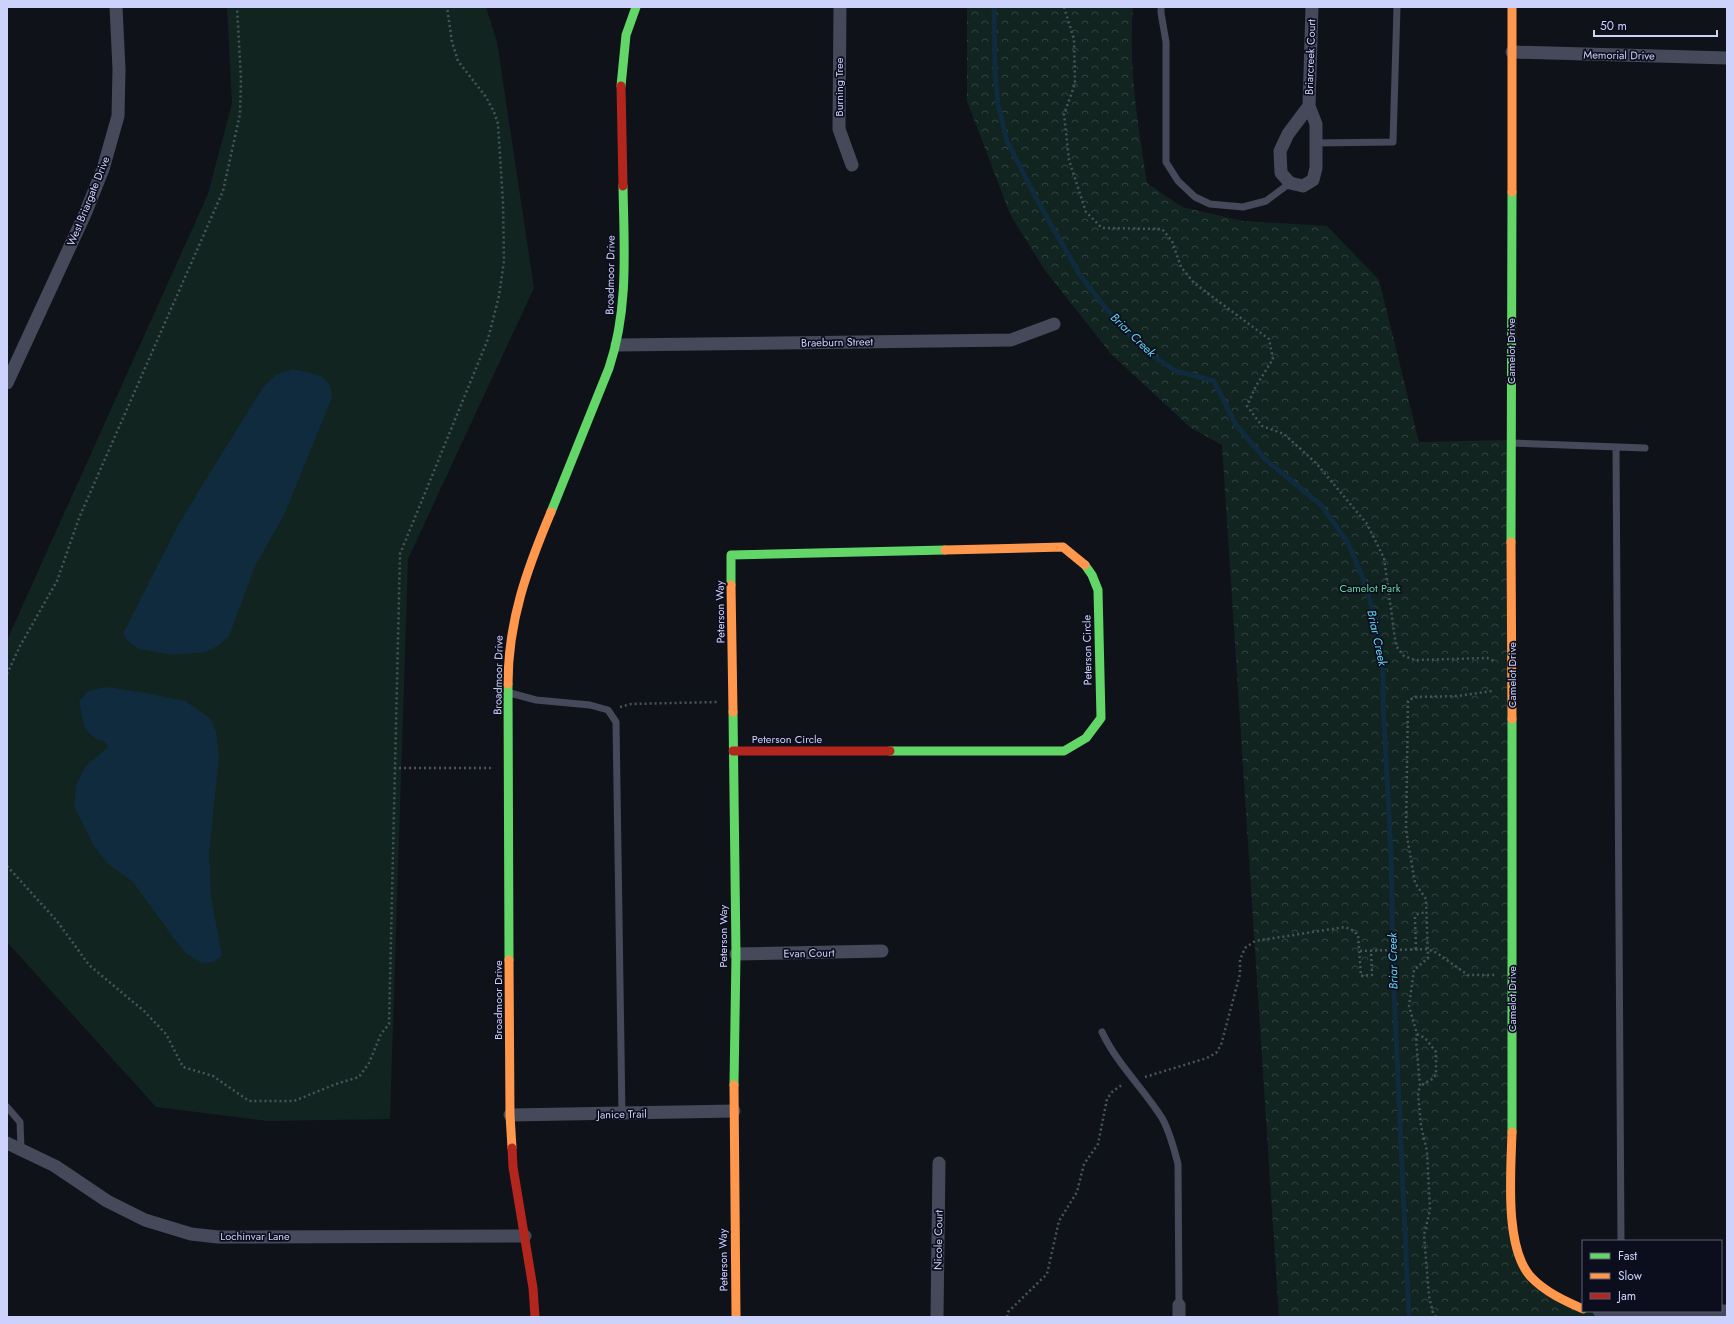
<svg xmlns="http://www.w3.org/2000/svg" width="1734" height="1324" viewBox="0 0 1734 1324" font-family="Jost,sans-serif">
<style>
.grass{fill:#112420}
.forest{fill:url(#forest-crowns)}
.water{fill:#0f2b3d}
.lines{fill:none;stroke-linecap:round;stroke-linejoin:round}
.stream{stroke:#0f2b3d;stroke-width:5}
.path{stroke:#46565c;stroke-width:2.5;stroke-dasharray:2 3;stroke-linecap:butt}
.lane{stroke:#46495a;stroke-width:7}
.street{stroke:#46495a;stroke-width:13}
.fast{stroke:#63d668;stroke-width:9}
.slow{stroke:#ff974d;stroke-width:9}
.jam{stroke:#b3261e;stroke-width:9}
.labels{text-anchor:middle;stroke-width:3.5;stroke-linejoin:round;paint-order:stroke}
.street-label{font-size:11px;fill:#cdd2fc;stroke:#0d0e1d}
.park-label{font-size:11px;fill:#5fd69d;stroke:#0d0e1d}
.water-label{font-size:12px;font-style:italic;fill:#62d2f5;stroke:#0d0e1d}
</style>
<defs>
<pattern id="forest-crowns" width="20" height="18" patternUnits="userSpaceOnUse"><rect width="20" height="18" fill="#112420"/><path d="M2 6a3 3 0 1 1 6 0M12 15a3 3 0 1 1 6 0" fill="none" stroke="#324341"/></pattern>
</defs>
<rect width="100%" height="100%" fill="#10121a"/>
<path class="grass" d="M227 7H486L497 42 534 288 408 559 390 1119 268 1121 156 1107 7 942V640L208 194 232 103Z"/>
<path class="forest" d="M967 7H1133C1128 66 1138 125 1147 183L1182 207 1243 221 1327 226 1379 280 1419 442 1510 440 1511 1216 1526 1270 1583 1311H1599L1622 1317H1279L1222 445 1191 428 1111 354 1044 269 1010 214 967 101Z"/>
<path class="water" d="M293 369C313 374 332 373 332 398L284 515 255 566 229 636 219 645 206 652 173 655 139 649 127 640 123 634 178 525 263 387 276 375Z
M107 687 146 693 185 701 210 718 216 731 219 757 209 853 211 897 222 956 213 962 202 963 187 954 172 936 133 882 108 864 94 846 74 806 76 785 85 767 108 747 105 742C81 735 84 723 79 701L88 691Z"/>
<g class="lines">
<path class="stream" d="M994 7 995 72 998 104 1007 141 1036 198 1080 275 1119 325 1148 353 1176 371 1214 381 1236 425 1266 460 1321 505 1348 543 1364 581 1375 618 1383 664V702L1391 853 1393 971 1409 1317"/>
<path class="path" d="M1064 7 1074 39 1075 84 1064 114 1069 160 1086 212 1102 228 1162 229 1172 241 1181 267 1194 283 1269 339 1273 359 1256 386 1247 406 1262 426 1284 434 1316 463 1367 524 1384 558 1396 646 1404 656 1415 660 1487 658 1494 661
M7 674 20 646 57 581 79 518 223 191 240 114 241 79 237 7
M620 707 631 704 717 702
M394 768H492
M7 866 57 921 89 965 144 1011 166 1034 183 1067 213 1076 249 1101H294L336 1084 359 1077 369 1063 381 1034 389 1024 400 554 488 339 499 296 504 261 503 203 498 124 494 112 486 97 458 61 452 42 447 7
M1416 949 1415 917 1418 914 1426 912
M1360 951 1427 949 1437 953 1468 975H1495
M1417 1034 1425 1038 1436 1052V1074L1434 1078 1420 1086
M1145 1077 1207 1058 1216 1053 1221 1045 1240 974V960L1245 948 1255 941 1345 927 1352 930 1358 935 1361 976 1372 975 1371 950
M1007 1317 1008 1312 1047 1274 1059 1221 1077 1192 1084 1164 1098 1144 1107 1099 1112 1092 1123 1084
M1436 1317 1433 1313 1429 1296 1424 1235 1430 1210 1427 1151 1421 1126 1418 1093 1420 1086 1416 1039 1417 1034 1409 1006 1414 970 1428 958 1426 899 1415 883 1406 830 1408 701 1415 697 1459 696 1492 691 1494 690"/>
<path class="lane" d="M1161 7V13L1166 42V162L1178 181 1195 197 1210 204 1243 207 1266 201 1290 183
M1316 143 1393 142 1397 7
M1511 443 1645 448
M1616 447 1621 1241
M510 693 536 700 590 705 608 710 616 722 622 1114
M1102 1032C1117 1064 1143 1088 1162 1118 1170 1132 1174 1149 1178 1164L1179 1305
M7 1107 20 1122 21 1149"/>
<path class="street" d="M840 7 839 129 852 165
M1512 52 1727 58
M1309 106 1288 134 1280 151 1281 173 1290 183 1303 186 1313 180 1316 168V124L1309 106 1312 7
M617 345 1011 340 1054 324
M7 383 85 214 103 169 118 116 119 69 116 7
M736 954 882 951
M510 1115 734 1111
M7 1143 55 1166 107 1201 145 1220 191 1234 218 1237 525 1236
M1179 1305V1317
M1599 1311H1727
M937 1317 939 1163"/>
<path class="fast" d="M621 86 626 35 636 7
M551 512 609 368C629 309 624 247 623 186
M1511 542 1512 192
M731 585V555L945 550
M508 684 509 960
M733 712 736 954 734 1085
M890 751H1064L1086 738 1101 718 1098 590 1092 575 1085 565
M1512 1132V719"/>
<path class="slow" d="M1512 192V7
M1511 542 1512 719
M945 550 1063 547 1085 565
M731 585 733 712
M508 684C508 621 527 569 551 512
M509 960 510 1115 512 1148
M734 1085 736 1317
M1512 1132C1511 1171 1504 1248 1531 1277 1545 1292 1565 1301 1583 1309"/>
<path class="jam" d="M621 86 623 186
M733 751H890
M512 1148 513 1167 533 1288 535 1317"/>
</g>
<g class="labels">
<g class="street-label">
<text transform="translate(1619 55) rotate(1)" y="4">Memorial Drive</text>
<text transform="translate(1310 57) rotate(-88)" y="4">Briarcreek Court</text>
<text transform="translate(839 87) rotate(-90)" y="4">Burning Tree</text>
<text transform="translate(88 201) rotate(-68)" y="4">West Briargate Drive</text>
<text transform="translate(610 275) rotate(-89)" y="4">Broadmoor Drive</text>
<text transform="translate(837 342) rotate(-1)" y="4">Braeburn Street</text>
<text transform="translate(1511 351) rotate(-90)" y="4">Camelot Drive</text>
<text transform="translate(720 612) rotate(-91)" y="4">Peterson Way</text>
<text transform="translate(1087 650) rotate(-91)" y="4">Peterson Circle</text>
<text transform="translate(498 675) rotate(-89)" y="4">Broadmoor Drive</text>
<text transform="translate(1512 675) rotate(-90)" y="4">Camelot Drive</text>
<text x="787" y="743">Peterson Circle</text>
<text transform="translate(723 936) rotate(-90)" y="4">Peterson Way</text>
<text transform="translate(809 953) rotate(-1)" y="4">Evan Court</text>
<text transform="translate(1512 999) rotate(-90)" y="4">Camelot Drive</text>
<text transform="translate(498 1000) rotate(-90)" y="4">Broadmoor Drive</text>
<text transform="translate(622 1114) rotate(-1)" y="4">Janice Trail</text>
<text x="255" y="1240">Lochinvar Lane</text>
<text transform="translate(938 1240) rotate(-89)" y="4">Nicole Court</text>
<text transform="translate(723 1260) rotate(-91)" y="4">Peterson Way</text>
</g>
<g class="park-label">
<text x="1370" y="592">Camelot Park</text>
</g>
<g class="water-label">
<text transform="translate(1133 335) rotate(44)" y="4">Briar Creek</text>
<text transform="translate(1377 638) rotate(78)" y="4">Briar Creek</text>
<text transform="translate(1393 961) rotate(-91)" y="4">Briar Creek</text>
</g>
</g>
<rect width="1734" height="1324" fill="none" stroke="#cdd2fc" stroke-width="16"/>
<rect x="1582" y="1240" width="140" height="72" fill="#0d0e1d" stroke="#5a5c76"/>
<rect x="1590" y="1253" width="20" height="6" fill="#63d668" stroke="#5a5c76"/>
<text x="1618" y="1260" font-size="12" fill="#cdd2fc">Fast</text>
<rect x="1590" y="1273" width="20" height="6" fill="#ff974d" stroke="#5a5c76"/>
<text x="1618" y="1280" font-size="12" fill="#cdd2fc">Slow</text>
<rect x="1590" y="1293" width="20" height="6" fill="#b3261e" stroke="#5a5c76"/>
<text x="1618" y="1300" font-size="12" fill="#cdd2fc">Jam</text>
<path d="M1594 30v6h123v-6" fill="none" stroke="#cdd2fc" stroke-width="2"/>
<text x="1600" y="30" font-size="12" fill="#cdd2fc" stroke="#0d0e1d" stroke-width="3" paint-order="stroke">50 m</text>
</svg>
